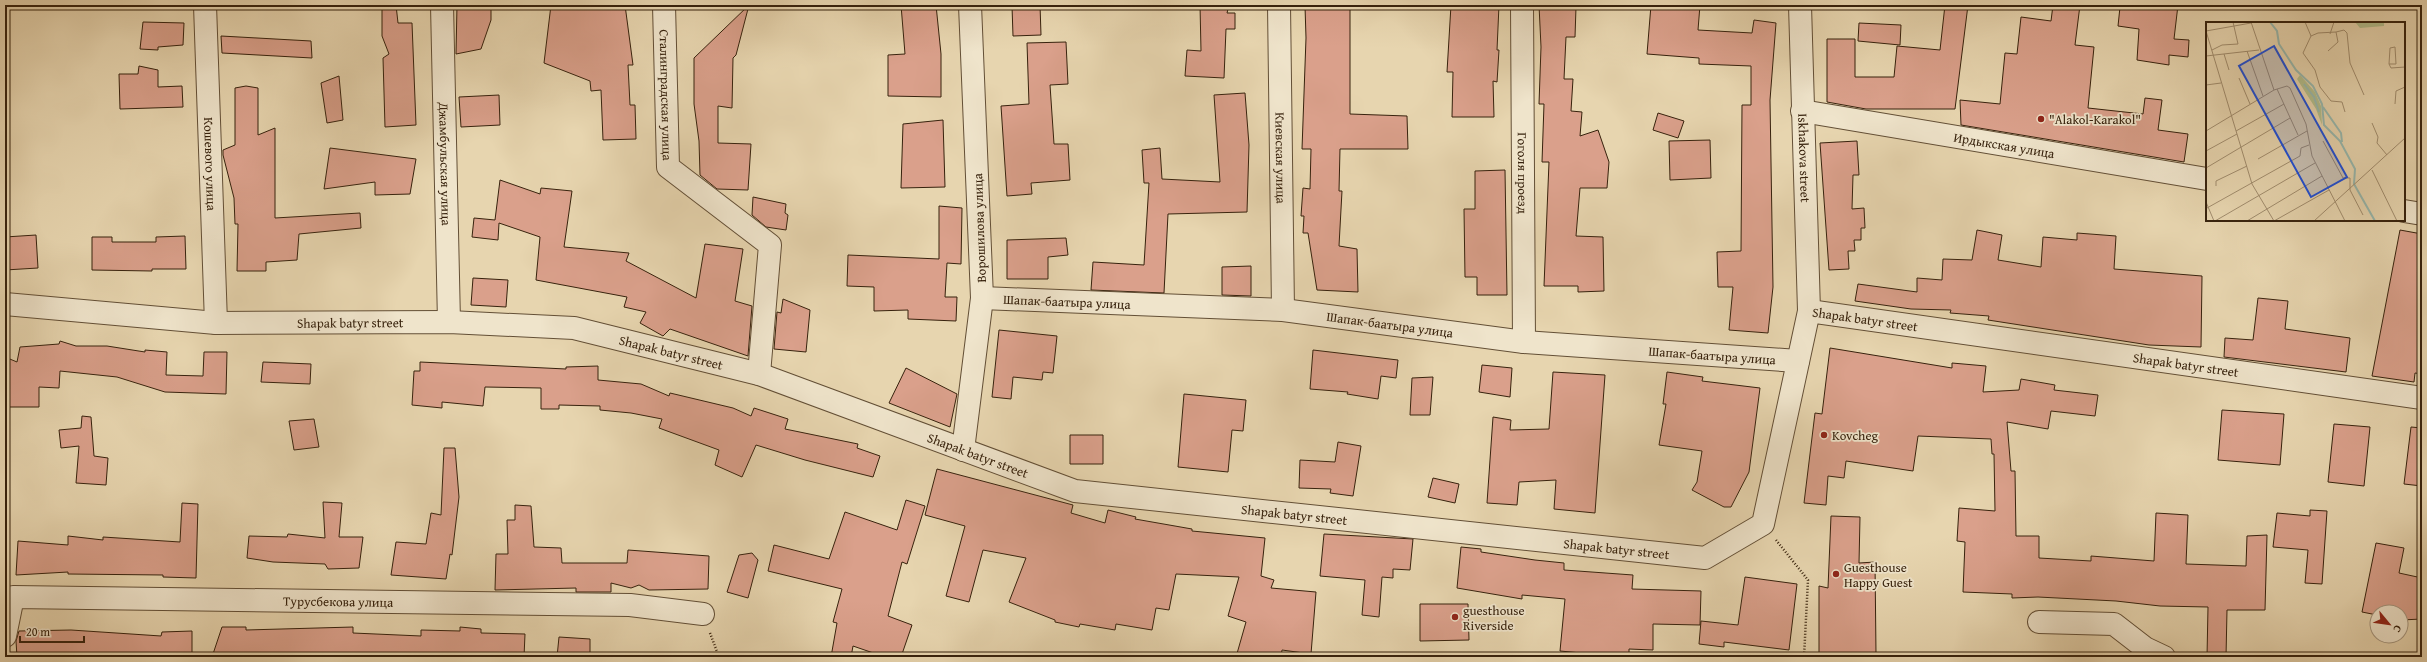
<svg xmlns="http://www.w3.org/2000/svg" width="2427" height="662" viewBox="0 0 2427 662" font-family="'Gentium Book Plus',serif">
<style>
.building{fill:#daa08b;stroke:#37220d}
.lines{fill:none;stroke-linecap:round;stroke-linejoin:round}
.minor-casing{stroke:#634f36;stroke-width:24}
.path{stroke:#37220d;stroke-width:2.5;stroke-dasharray:1 2;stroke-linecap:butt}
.minor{stroke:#efe4cb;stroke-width:22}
.poi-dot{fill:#8f2418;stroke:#efe4cb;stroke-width:1.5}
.labels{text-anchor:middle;stroke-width:3.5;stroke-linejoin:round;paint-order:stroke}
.street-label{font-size:13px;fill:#37220d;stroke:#efe4cb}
.poi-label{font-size:13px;fill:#37220d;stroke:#efe4cb;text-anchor:start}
.inset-river{fill:none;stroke:#97b8ae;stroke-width:2}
.inset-road{fill:none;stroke:#a18d6e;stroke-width:1}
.view{fill:#1d4ed8;fill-opacity:0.15;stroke:#1d4ed8;stroke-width:2}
.inset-edge{fill:none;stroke:#37220d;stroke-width:2}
</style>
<rect width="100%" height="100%" fill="#e7d5af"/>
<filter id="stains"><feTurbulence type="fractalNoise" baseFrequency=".005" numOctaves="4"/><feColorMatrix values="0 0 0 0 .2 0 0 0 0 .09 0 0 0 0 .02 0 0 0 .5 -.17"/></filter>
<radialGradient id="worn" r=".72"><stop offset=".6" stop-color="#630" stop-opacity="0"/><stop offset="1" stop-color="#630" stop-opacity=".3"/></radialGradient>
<path class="building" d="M382 5H396L398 23H412L416 125 385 127 383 58 389 54 382 36Z
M457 5H491V20L481 49 456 54Z
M551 5H625L633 65H628L630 105H635L636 139 603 140 601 90 591 91 590 81 544 63Z
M749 5 736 55 733 58 732 108 718 106V143L751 144 748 190 717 189 700 175 699 141 694 104V58Z
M901 5H936L941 54V97L888 96V55L905 54Z
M1040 5 1041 35 1013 36 1012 6Z
M1200 5H1229L1227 13H1235V29H1226L1224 78 1185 76 1187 50 1201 51Z
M1451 5H1499L1497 50H1499L1497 82 1493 81 1494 117H1452L1453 72H1447Z
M1539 5 1576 7 1575 37H1566L1564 79H1573L1571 111 1582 112 1580 136 1598 130 1609 162 1607 188H1580L1576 236 1603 237 1604 291 1578 292V286H1544L1549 162H1542L1544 104H1539L1541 47Z
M1651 5H1700L1698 30 1752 33 1754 20 1776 23 1770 100 1773 287 1768 333 1729 330 1733 287H1718L1717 252 1741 251 1742 105H1751V66L1699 64V58L1647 54Z
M1945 5H1968L1955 109H1866L1827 102V39H1855V77H1894L1897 46 1940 50Z
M2053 5H2080L2075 45 2094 47 2088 108 2143 114 2145 98 2162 100 2158 130 2188 134 2184 162 1961 125 1960 100 2000 104 2005 53 2017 54 2021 17 2051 21Z
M2135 5H2178L2174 39 2189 40 2188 57 2169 55V65L2137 60 2139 29 2118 26 2120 7 2135 8Z
M1305 6H1350V114L1407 116 1408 149H1340L1339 191H1342L1339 246 1357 249 1358 292 1317 290 1308 233H1303L1304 216H1301L1303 188 1310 189 1311 149H1302L1306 38Z
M143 22 184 23 183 45 158 47V50L140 49Z
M1859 23 1901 25 1900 45 1858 41Z
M221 36 311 41 312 58 222 53Z
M1066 42 1068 84 1050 85 1054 144H1068L1070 180 1031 183 1032 194 1007 196 1001 106 1029 104 1027 43Z
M139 66 158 70V87L182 86 183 107 120 109 119 74H138Z
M339 76 343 120 327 123 321 83Z
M246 86 258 88V135L275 128V218L360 213 361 228 299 234 297 260 266 262V271H237L238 224H235L234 198 223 155V150L235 145V88Z
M1245 93 1249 145 1247 212 1168 214 1164 293 1091 290 1093 262 1144 265 1149 183H1144L1142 150 1160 148 1162 179 1220 182 1214 95Z
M499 95 500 125 461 127 459 97Z
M1658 113 1684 121 1678 138 1653 130Z
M943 120 945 187 901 188 903 124Z
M1710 140 1711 178 1670 180 1669 141Z
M1857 141 1859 175H1853L1852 209 1864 208 1865 228H1861V240H1854L1855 251H1848L1849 269 1829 270 1820 143Z
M330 148 416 159 410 194 375 195V182L324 189Z
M1505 170 1507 295H1477V277H1465L1464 209H1475V171Z
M500 180 540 194 541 188 572 191 564 247 629 253 626 261 696 298 705 244 743 249 735 301 752 306 748 356 670 329 663 336 640 323 646 312 624 307 627 297 536 280 540 237 499 223 498 240 472 237 474 218 495 220Z
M753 197 786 204 785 213 788 215 786 230 766 227 752 215Z
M939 206 962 208 961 264 947 263 945 297H957L956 321 908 319V310L874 311V287L847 286 848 255 939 259Z
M1977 230 2002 235 1998 260 2041 267 2043 237 2077 240V233L2116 236 2114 269 2202 276 2201 347 2149 345 1988 320 1989 316 1950 313 1951 310 1911 309 1855 301 1858 284 1917 292V278L1942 280 1943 259 1972 260Z
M2400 230 2422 234V374L2415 373 2414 382 2372 376Z
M36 235 38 268 5 270V237Z
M185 236 186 269H152V271L92 270V237H112V242H156V237Z
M1066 238 1068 255 1048 257V279H1007V240Z
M1251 266V296L1222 295V267Z
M473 278 508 280 506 307 471 305Z
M2258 298 2288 301 2285 329 2350 338 2346 372 2224 357 2225 338 2253 340Z
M783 299 810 310 806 352 774 349 777 312 781 313Z
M999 330 1057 336 1053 373 1043 372 1042 380 1013 377 1011 399 992 397Z
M60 341 76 346H107L145 352V350L167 352 166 375 203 376 204 352H227L226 394 165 392 117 377 60 371 59 388 39 387V407H9L5 357 17 362 20 347 59 344Z
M1830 348 1952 368V363L1986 366 1983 392 2019 390 2021 379 2055 385 2054 390 2098 395 2095 416 2051 411 2048 429 2007 422 2011 471H2015L2016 536H2039V558L2091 561V556L2154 561 2156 513 2188 515 2186 564 2246 566 2247 536 2267 535 2265 610H2227L2226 657H2207L2208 607 2160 606 2116 601 2038 597 2012 598V594L1963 592 1965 542 1957 541 1959 508 1995 511 1994 454H1992L1991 439 1918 436 1913 471 1846 461 1844 478 1828 476 1826 505 1804 503 1815 413 1822 414Z
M1313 350 1398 360 1396 378 1381 376 1378 399 1347 394 1348 392 1310 389Z
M263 362 311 364 310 384 261 382Z
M420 362 566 369V367L598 366V380L641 384 669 396 670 393 733 408 751 416 754 408 788 419 785 429 858 444 857 448 880 456 873 477 805 460 756 445 742 477 715 465 719 450 659 428 662 419 631 413 600 410V406L559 405V409H541V388L485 387 483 406 442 402V408L412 405 414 371H420Z
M1482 365 1512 368 1510 397 1479 392Z
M906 368 957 394 950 427 889 403Z
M1553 372 1605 375 1595 513 1554 509 1556 480 1519 482 1517 505 1487 503 1493 417 1511 420 1510 430 1549 429Z
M1667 372 1703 377 1702 381 1760 388 1749 472 1731 507H1724L1692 490 1697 482 1702 451 1659 445 1666 404H1663Z
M1433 377 1430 415H1410L1412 378Z
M1184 394 1246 400 1243 431 1232 430 1228 472 1178 467Z
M2222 410 2284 414 2280 465 2218 460Z
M82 416 91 417 94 456 108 458 106 485 76 483 79 446 61 448 59 430 81 428Z
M314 419 319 447 294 450 289 421Z
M2334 424 2370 427 2364 486 2328 482Z
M2411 427 2422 428V486L2404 484Z
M1070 435H1103V464H1070Z
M1338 442 1361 446 1353 496 1330 493 1331 489 1299 488 1300 460 1335 462Z
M444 448H455L459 497 452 555 450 554 446 579 391 575 396 542 426 544 431 513 441 515Z
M937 469 1073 505 1071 513 1105 523 1108 510 1136 517 1135 519 1192 529V531L1265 538 1261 576 1274 580 1271 588 1316 592 1311 654 1282 650 1281 657H1236L1246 622 1228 616 1239 577 1176 574 1169 610 1156 608 1152 630 1116 624 1115 630 1080 624 1079 627 1055 622V620L1009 602 1026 558 983 550 969 602 946 596 965 526 925 515Z
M1433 478 1459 484 1455 503 1428 497Z
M906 500 925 506 907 564 902 562 888 616 912 625 901 657H885L853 646 851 657H831L837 623 833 622 842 589 768 571 774 545 829 559 845 512 897 530Z
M323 502 342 503 339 537H363L359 568 328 569 325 564 273 562 247 558 249 536 287 537 288 534 325 538Z
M182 503 198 504 196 578 163 577V575L68 574V572L16 575 18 541 68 545V536L103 540V537L180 542Z
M515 505 531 506 534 547 561 548 562 563H627L628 550 709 556 708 589 649 590 639 585 631 588 611 583V592H576V588L495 590 496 554H508L507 520H515Z
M2310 510 2327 511 2322 584 2305 583 2308 550 2273 547 2277 513 2310 516Z
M1831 516 1860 517 1859 563 1875 562 1876 654 1819 655V586L1828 588Z
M1324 534 1413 539 1410 570 1393 569V578L1382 577 1379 617 1362 615 1365 580 1320 576Z
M2376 543 2404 548 2399 573 2422 578V619L2401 620V612H2377V615L2362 612Z
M1461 547 1481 549V552L1535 560 1564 563V570L1633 575 1632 589 1701 591 1700 625 1653 624V650L1629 649V657H1592V654L1560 651 1565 599 1522 595V599L1457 588Z
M752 553 758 560 748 598 727 592 739 555Z
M1745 577 1797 584 1789 650 1724 642V647L1699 644 1701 621 1738 625Z
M1420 604H1468L1469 640 1420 641Z
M222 627H246V630L353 627V633L421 636V630L460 631V627L481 629V633L525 634 524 657H212Z
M71 630 161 636 162 632 192 631V657H17L16 641 19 631Z
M559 637 590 639V657H557Z"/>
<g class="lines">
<g class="minor-casing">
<g id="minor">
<path id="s1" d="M205 5 216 323"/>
<path id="s2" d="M442 5 449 322"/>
<path id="s3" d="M664 5 668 167 770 245 759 374"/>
<path id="s4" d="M1279 5 1283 310"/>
<path id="s5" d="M1522 5 1524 342"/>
<path id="s6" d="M1800 5 1809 311"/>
<path id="s7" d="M1802 111 2207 179"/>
<path d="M2404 211 2422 214"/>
<path id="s8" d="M982 298 1283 310 1524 342 1798 361"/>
<path id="s9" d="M5 304 216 323 449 322 574 328 759 374 1075 491 1705 558 1763 524 1809 311 2422 398"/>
<path d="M963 450 982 298 970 5"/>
<path d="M2039 622 2114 624 2145 648 2164 657"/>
<path id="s10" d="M5 636 13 597 630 605 703 614"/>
</g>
</g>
<path class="path" d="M1776 540 1808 580 1804 657
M710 633 719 657"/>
<use href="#minor" class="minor"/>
</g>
<g class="poi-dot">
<circle cx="2041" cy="119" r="4"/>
<circle cx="1824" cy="435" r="4"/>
<circle cx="1836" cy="574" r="4"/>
<circle cx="1455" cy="617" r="4"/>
</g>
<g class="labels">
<g class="street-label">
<text dy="5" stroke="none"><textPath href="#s3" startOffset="90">Сталинградская улица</textPath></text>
<text dy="5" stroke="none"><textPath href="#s7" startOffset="205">Ирдыкская улица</textPath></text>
<text dy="5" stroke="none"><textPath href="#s4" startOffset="153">Киевская улица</textPath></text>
<text dy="5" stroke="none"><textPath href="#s6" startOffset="153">Iskhakova street</textPath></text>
<text dy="5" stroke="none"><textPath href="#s1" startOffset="159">Кошевого улица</textPath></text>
<text dy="5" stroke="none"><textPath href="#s2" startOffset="159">Джамбульская улица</textPath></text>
<text dy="5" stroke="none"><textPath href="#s5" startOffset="168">Гоголя проезд</textPath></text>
<text transform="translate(979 228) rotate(-92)" y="5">Ворошилова улица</text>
<text dy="5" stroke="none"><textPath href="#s8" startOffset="85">Шапак-баатыра улица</textPath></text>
<text dy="5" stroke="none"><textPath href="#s9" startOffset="2073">Shapak batyr street</textPath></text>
<text dy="5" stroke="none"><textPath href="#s9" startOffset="346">Shapak batyr street</textPath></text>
<text dy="5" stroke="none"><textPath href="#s8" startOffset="409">Шапак-баатыра улица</textPath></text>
<text dy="5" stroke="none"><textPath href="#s9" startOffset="670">Shapak batyr street</textPath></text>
<text dy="5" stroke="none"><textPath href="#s8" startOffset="733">Шапак-баатыра улица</textPath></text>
<text dy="5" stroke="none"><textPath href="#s9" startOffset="2397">Shapak batyr street</textPath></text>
<text dy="5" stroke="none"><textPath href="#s9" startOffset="994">Shapak batyr street</textPath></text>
<text dy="5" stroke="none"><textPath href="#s9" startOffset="1318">Shapak batyr street</textPath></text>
<text dy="5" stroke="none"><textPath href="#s9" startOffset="1642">Shapak batyr street</textPath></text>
<text dy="5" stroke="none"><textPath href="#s10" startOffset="365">Турусбекова улица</textPath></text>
</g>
<g class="poi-label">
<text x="2049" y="124">"Alakol-Karakol"</text>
<text x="1832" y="440">Kovcheg</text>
<text x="1844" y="572">Guesthouse<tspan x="1844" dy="15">Happy Guest</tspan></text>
<text x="1463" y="615">guesthouse<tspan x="1463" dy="15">Riverside</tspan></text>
</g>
</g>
<g transform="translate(2206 22)">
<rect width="199" height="199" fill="#e7d5af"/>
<path d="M149 0H178V4L154 6ZM94 53 109 70 115 84 116 103 110 87 91 57Z" fill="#b2be8d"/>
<path class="inset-river" d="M64 0 71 9 73 22 90 48 107 64 116 82 118 103 134 119 149 147 148 162 169 199M98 62 108 75 113 90M117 85 135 111 136 120"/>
<path class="inset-road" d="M45 0 68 68 81 64 84 66 100 102 106 134 139 199M99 0 105 14M0 9 46 162 68 199 123 168M0 9 45 1M130 10 138 8 141 11 144 41 158 73M124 12 128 0M105 14 97 31 109 48 114 65 125 79 136 80 139 90M105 14 112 11 130 10 132 20 122 29M189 25 190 42H183L184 26ZM6 28 16 23 32 22 27 0M41 29 57 74M18 32 23 48M0 34 53 28M183 42 185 46 199 45M33 56 44 82M0 63 15 61M71 67 92 113M189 82 190 69 199 65M166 101 172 115 171 121 181 133M0 109 68 68M30 109 78 82M117 119 137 156H144V168L157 193M0 129 31 112M52 137 101 109M0 146 84 96M166 148 191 199M10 164V159L41 144M0 180 8 199M1 186 94 134 95 126 103 123M9 199 109 141M41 199 116 154M108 199 199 116"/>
<path class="view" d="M68 24 141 155 105 175 33 44Z"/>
<rect width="199" height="199" class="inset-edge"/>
</g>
<rect width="2427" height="662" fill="none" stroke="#e7d5af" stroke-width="20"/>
<rect x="6" y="6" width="2415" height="650" fill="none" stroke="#37220d" stroke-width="2"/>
<rect x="10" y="10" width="2407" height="642" fill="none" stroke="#37220d"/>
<g transform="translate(2389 624) rotate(119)"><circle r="19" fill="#efe4cb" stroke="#a5967f"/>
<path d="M0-3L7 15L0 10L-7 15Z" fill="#8f2418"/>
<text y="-6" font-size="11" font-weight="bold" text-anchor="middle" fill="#37220d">С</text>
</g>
<path d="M20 636v6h64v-6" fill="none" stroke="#37220d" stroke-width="2"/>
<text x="26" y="636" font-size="12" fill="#37220d" stroke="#efe4cb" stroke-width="3" paint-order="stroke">20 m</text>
<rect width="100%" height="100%" filter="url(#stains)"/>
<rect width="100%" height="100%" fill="url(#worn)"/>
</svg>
